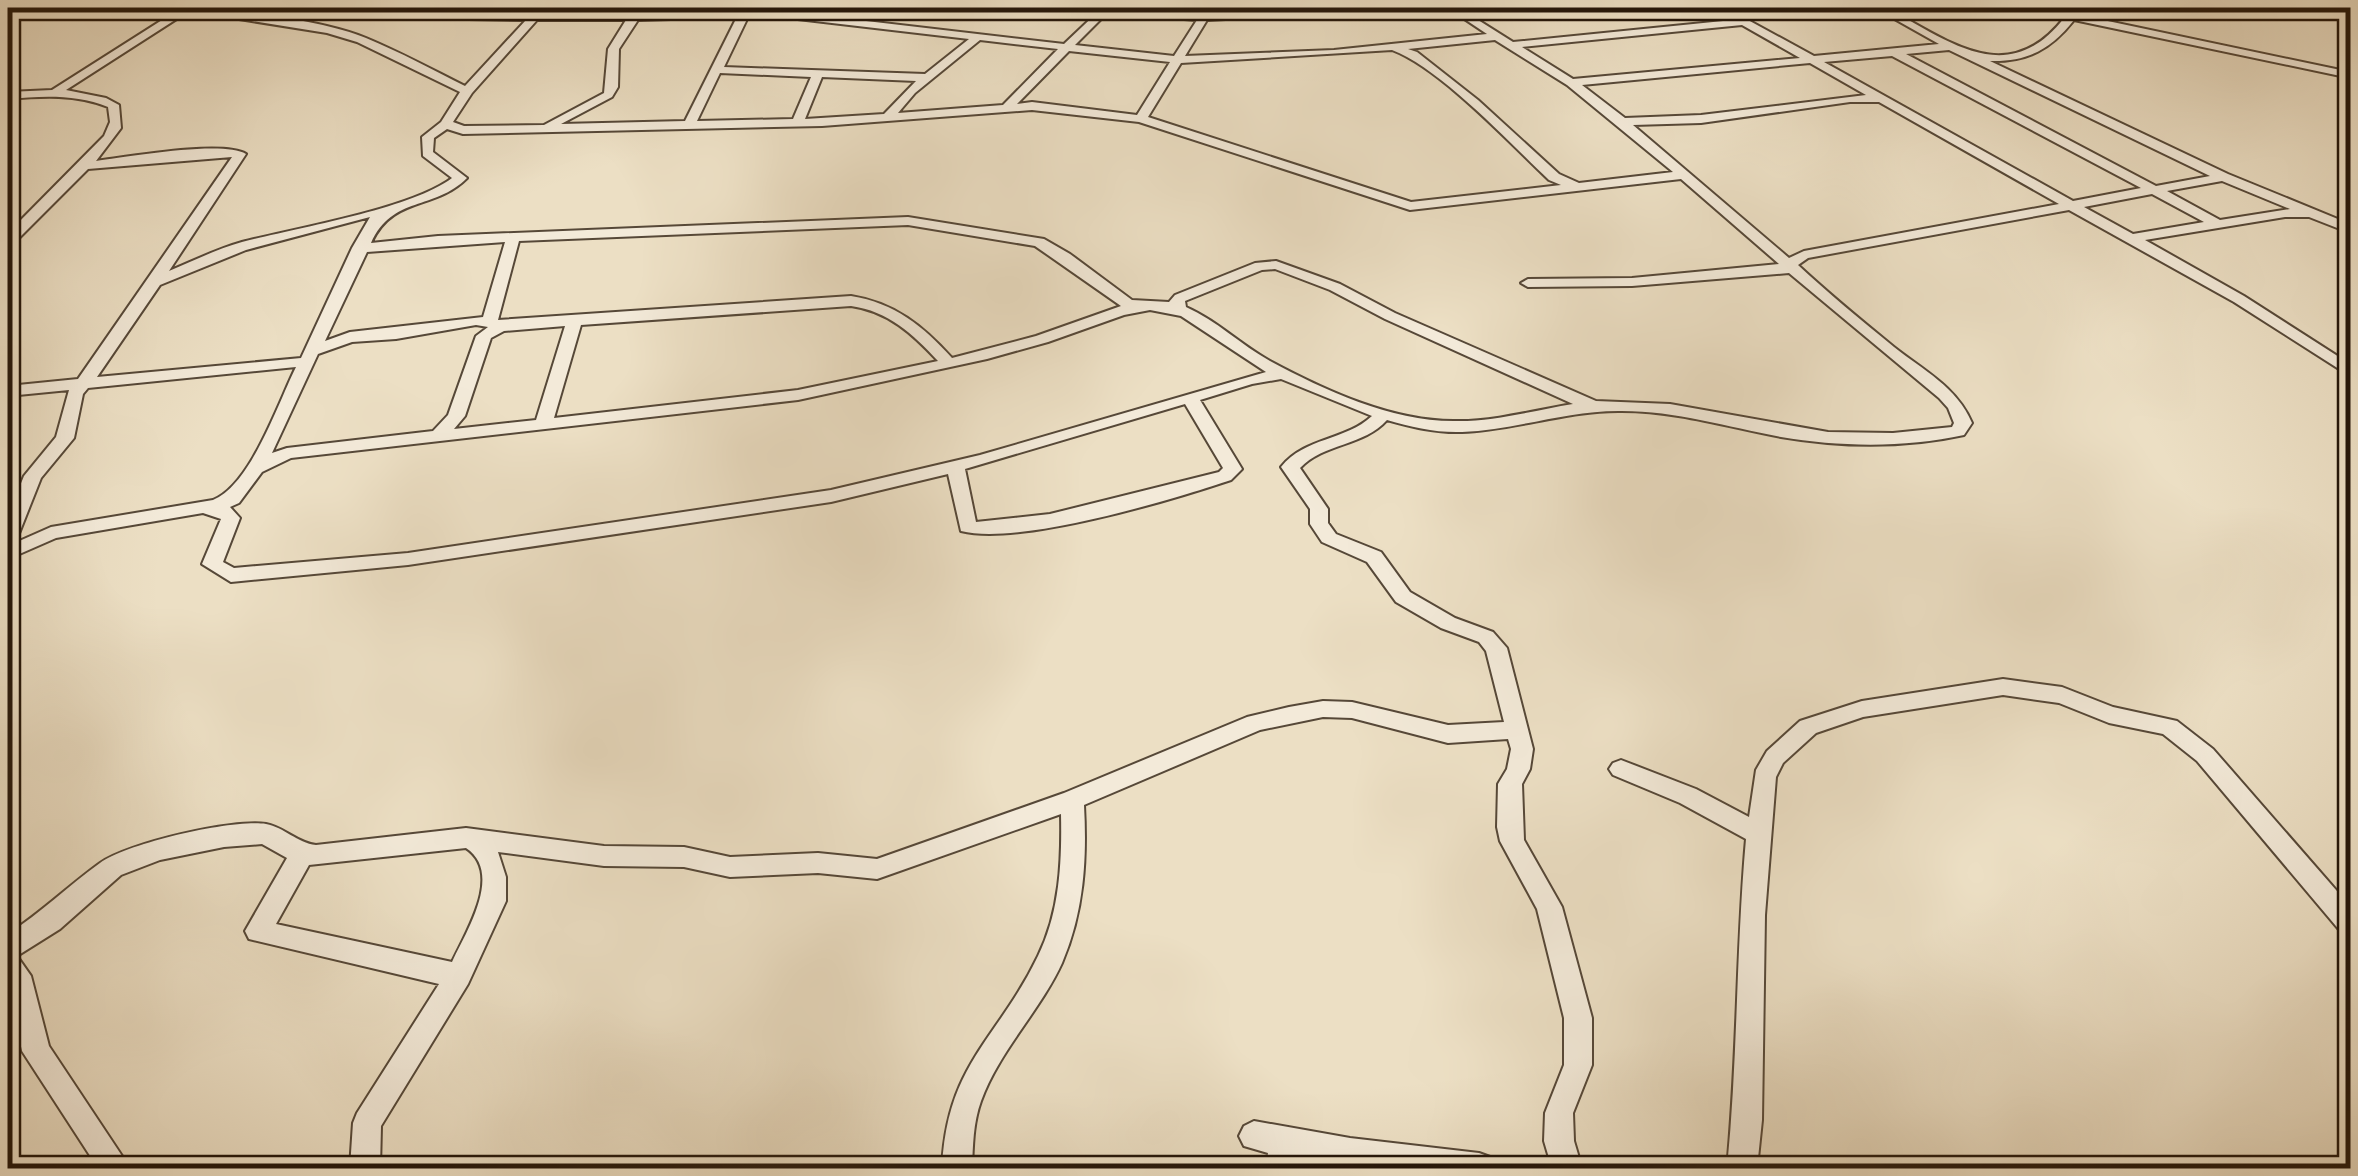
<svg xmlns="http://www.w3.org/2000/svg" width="2358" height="1176" viewBox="0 0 2358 1176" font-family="'Gentium Book Plus',serif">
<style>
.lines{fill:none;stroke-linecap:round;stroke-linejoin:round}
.minor-casing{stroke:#564838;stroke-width:4}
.minor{fill:#f3ead9;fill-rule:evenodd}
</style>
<rect width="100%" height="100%" fill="#ecdfc4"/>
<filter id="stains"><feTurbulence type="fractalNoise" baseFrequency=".002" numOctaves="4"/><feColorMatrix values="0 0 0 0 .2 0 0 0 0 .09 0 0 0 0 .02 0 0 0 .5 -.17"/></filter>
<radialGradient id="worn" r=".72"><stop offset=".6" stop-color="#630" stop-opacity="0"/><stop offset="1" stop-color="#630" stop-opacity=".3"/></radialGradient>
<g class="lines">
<g class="minor-casing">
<path id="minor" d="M25 8H37L8 25V18Z
M181 8C229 8 322 20 366 38 400 52 433 70 465 86L526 20 357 17 352 14 357 11 532 14 538 8H548L543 14 632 13 640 9 644 13 772 10 1064 44 1102 8 1204 14 1381 8 1376 11 1207 20 1185 56 1334 50 1487 34 1448 8H1459L1513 42 1733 20 1714 8H1726L1814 56 1939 44 1875 8H1887C1949 41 2008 90 2064 18L2029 8H2046L2350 72V78L2074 20C2051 49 2028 62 1990 61L2228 174 2350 224V233L2309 217H2285L2145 240 2244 296 2350 364V376L2234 302 2069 210 1808 258 1798 265C1827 292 1862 321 1894 347 1923 370 1957 387 1972 423L1964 435C1905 448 1840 447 1781 437 1728 427 1676 411 1622 411 1568 410 1516 430 1462 432 1436 433 1412 427 1387 420 1364 446 1324 443 1300 468L1328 509V523L1336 534 1381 552 1410 592 1455 618 1493 632 1507 648 1533 749 1530 769 1522 784 1524 840 1562 907 1592 1018V1065L1573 1113 1574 1141 1582 1168H1552L1544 1141 1545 1113 1564 1065V1018L1537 909 1500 841 1497 827 1498 784 1507 769 1511 749 1508 739 1448 743 1352 718 1323 717 1260 730 1084 805C1087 859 1084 912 1062 963 1040 1011 999 1051 981 1101 973 1123 973 1146 972 1168H942C947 1063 997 1041 1038 956 1060 912 1062 861 1061 814L877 879 818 873 730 877 684 867 604 866 498 852 506 877V901L468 984 381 1126 380 1168H350L353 1123 357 1113 439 984 249 939 245 931 287 858 262 844 224 847 160 860 121 875 60 929 17 956 31 976 49 1046 130 1168H98L22 1051 8 988V934C41 913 68 886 100 863 128 843 232 819 266 824 284 827 297 843 316 845L466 828 604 846 684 847 730 857 818 853 877 859 1064 793 1247 717 1289 707 1323 701 1352 702 1448 725 1504 722 1486 651 1479 642 1441 628 1396 602 1367 562 1322 542 1310 524V509L1281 467C1305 437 1345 441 1372 416L1281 379 1252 384 1200 400 1242 469 1231 480C1171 500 1019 546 961 531L948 474 831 502 408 565 231 582 202 564 221 519 203 513 56 538 8 559V546L51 527 213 500C251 485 278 403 296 367L88 388 83 394 74 438 41 478 18 536 8 542V515L24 476 56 437 69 390 8 396V386L78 379 232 157 88 169 13 244 8 245V233L104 136 110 122 108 107C76 94 42 96 8 99V92L52 90ZM189 11 327 33 357 42 460 92 441 122 422 137 423 156 452 178C411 209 296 228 242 242 217 249 193 261 169 271L246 154C223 140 127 157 96 161L121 128 119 105 106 98 66 90ZM1107 13 1197 20 1174 56 1075 45ZM772 16 969 39 925 74 724 67 748 17ZM737 17 685 121 561 124 612 97 618 87 619 49 638 20ZM537 20H626L608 49 604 93 544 125 464 126 453 122 472 93ZM1742 25 1800 58 1573 79 1522 47ZM980 40 1058 49 1003 105 898 113 915 93ZM1495 40 1567 85 1673 172 1579 183 1559 174 1478 100 1417 52 1408 49ZM1392 50C1440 68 1510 143 1549 180L1561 185 1411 202 1148 117 1181 63ZM1949 50 2210 176 2156 186 1906 54ZM1069 51 1170 62 1137 115 1032 102 1017 104ZM1892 56 2141 188 2073 201 1824 62ZM1810 63 1866 95 1701 115 1625 118 1582 85ZM720 73 811 77 793 119 697 121ZM822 77 916 81 884 114 805 119ZM1850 102H1879L2059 204 1804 251 1789 258 1633 125 1701 123ZM1032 110 1139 122 1410 210 1681 179 1779 264 1632 278 1528 279 1521 283 1528 287 1632 286 1789 273 1939 398 1948 408 1954 423 1952 427 1893 433 1828 432 1670 404 1596 401 1395 313 1340 284 1276 261 1255 263 1175 295 1169 302 1132 300 1070 254 1044 239 908 217 438 236 371 243C393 195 434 211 467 178L433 152 434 138 447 129 463 134 822 126ZM2222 181 2290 209 2220 220 2167 191ZM2152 194 2204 222 2133 234 2084 207ZM370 217 352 248 301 358 97 377 160 285 246 250ZM908 225 1035 246 1121 306 1036 336 952 358C923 326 895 303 851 296L498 320 519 241ZM505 242 483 317 350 332 325 341 367 252ZM1275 269 1330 290 1385 319 1573 404C1536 410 1497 421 1459 421 1395 423 1326 391 1270 361 1241 345 1216 320 1186 307L1185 301 1262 270ZM851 306C888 311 913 334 938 361L798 390 554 418 581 325ZM1150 310 1181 316 1266 372 980 455 831 490 408 553 234 568 223 562 240 518 230 507 239 503 262 472 291 458 798 400 987 359 1048 342 1124 315ZM476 325 488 327 476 336 448 415 433 431 287 448 272 453 318 354 352 342 396 339ZM565 326 536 420 454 429 465 416 491 338 504 331ZM1185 404 1223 468 1219 472 1050 514 976 522 965 469ZM466 848C504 873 466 932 452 962L276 924 309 865Z
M2298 8H2315L2350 15V21Z
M2003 679 2062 687 2113 707 2177 721 2213 749 2350 906V935L2341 932 2197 761 2163 734 2109 723 2059 703 2003 695 1863 717 1816 733 1783 763 1776 777 1765 915 1762 1120 1757 1168H1727C1738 1059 1736 949 1746 839L1680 803 1613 775 1609 769 1613 763 1621 760 1696 789 1749 817 1756 770 1767 751 1800 721 1862 701Z
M1254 1121 1350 1138 1479 1153 1490 1157 1494 1168H1356L1297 1158 1295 1168H1265L1268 1153 1244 1146 1239 1136 1244 1126Z"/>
</g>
<use href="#minor" class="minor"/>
</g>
<rect width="2358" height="1176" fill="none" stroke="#ecdfc4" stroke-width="40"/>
<rect x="10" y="10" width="2338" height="1156" fill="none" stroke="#24160a" stroke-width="5"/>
<rect x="20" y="20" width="2318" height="1136" fill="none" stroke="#24160a" stroke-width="2.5"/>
<rect width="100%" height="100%" filter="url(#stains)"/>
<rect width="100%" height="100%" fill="url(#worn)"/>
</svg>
